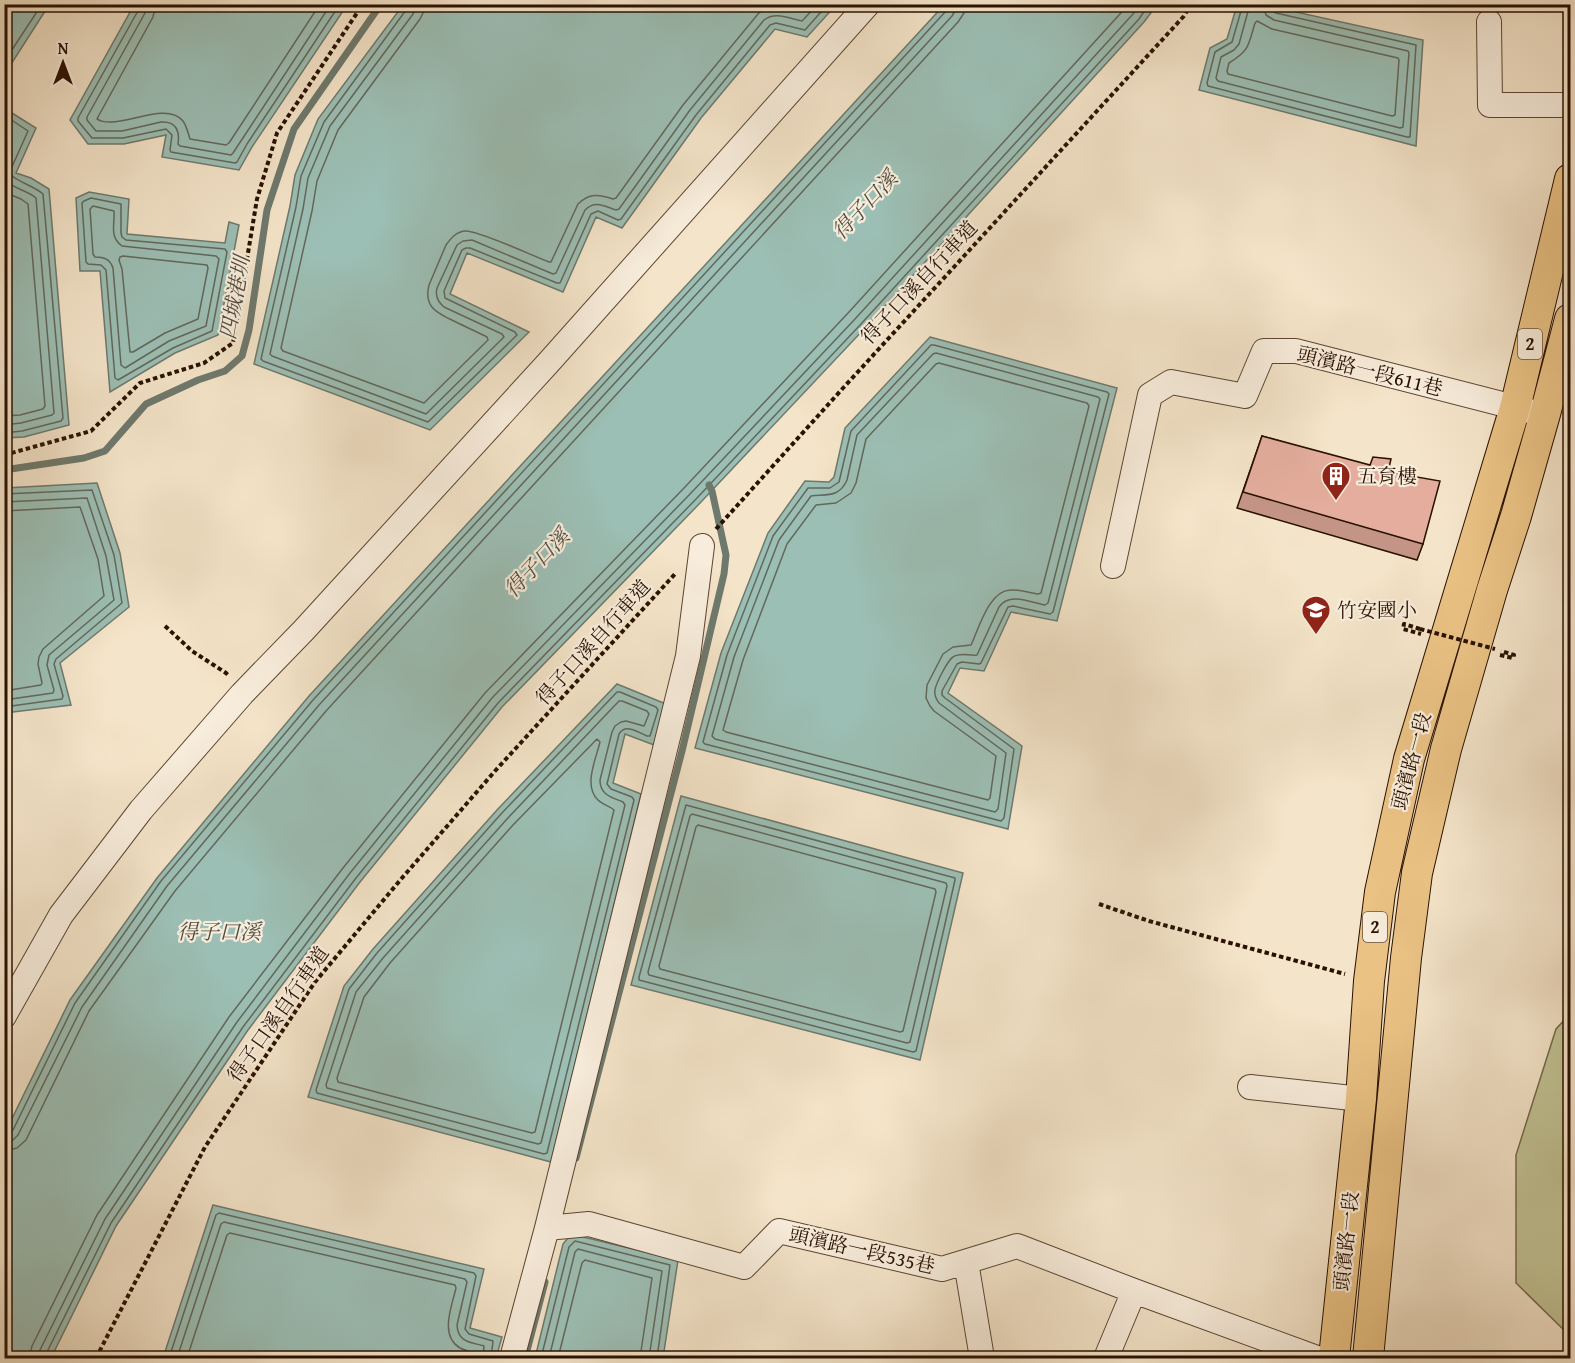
<svg xmlns="http://www.w3.org/2000/svg" width="1575" height="1363" viewBox="0 0 1575 1363" font-family="'Gentium Book Plus','Noto Serif TC',serif">
<style>
.green{fill:#c1c293;stroke:#756a4a;stroke-width:1.5}
.water{fill:#9cbfb5;stroke:#6e796d;stroke-width:1.5}
.lines{fill:none;stroke-linecap:round;stroke-linejoin:round}
.shore{stroke:#62685b;stroke-width:1.5}
.stream{stroke:#6e796d;stroke-width:7}
.minor-casing{stroke:#5c4633;stroke-width:26}
.major-casing{stroke:#291101;stroke-width:32}
.path{stroke:#291101;stroke-width:4;stroke-dasharray:4.5 3;stroke-linecap:butt}
.minor{stroke:#f8eddc;stroke-width:24}
.major{stroke:#eac284;stroke-width:30}
.path-bridge{stroke:#291101;stroke-width:4;stroke-dasharray:4.5 3;stroke-linecap:butt}
.wall{fill:#c49587;stroke:#291101;stroke-width:1.5}
.building{fill:#e4ad9d;stroke:#291101;stroke-width:1.5}
.labels{text-anchor:middle;stroke-width:4.5;stroke-linejoin:round;paint-order:stroke}
.shield{fill:#f8eddc;stroke:#675343;stroke-width:1.5}
.shield-label{font-size:18px;font-weight:bold;fill:#291101}
.street-label{font-size:20px;fill:#291101;stroke:#f8eddc}
.poi-label{font-size:20px;fill:#291101;stroke:#f8eddc;text-anchor:start}
.water-label{font-size:21px;font-style:italic;fill:#514e40;stroke:#f8eddc}
</style>
<rect width="100%" height="100%" fill="#f4e4c9"/>
<filter id="stains"><feTurbulence type="fractalNoise" baseFrequency=".00333" numOctaves="4"/><feColorMatrix values="0 0 0 0 .2 0 0 0 0 .09 0 0 0 0 .02 0 0 0 .5 -.17"/></filter>
<radialGradient id="worn" r=".72"><stop offset=".6" stop-color="#630" stop-opacity="0"/><stop offset="1" stop-color="#630" stop-opacity=".3"/></radialGradient>
<path class="green" d="M1570 1014V1358H1565L1568 1334 1516 1283V1155L1556 1029Z"/>
<path class="water" d="M4 5H49L8 69 5 67Z
M134 5 347 4V5L252 147 239 170 162 157 166 135 124 144H88L70 120Z
M403 5V4L836 5 807 37 775 29 701 118 622 228 596 217 563 292 467 253 450 294 529 332 430 430 254 364 290 206 295 175 318 119Z
M944 5H1157L1144 22 865 328 701 502 502 707 360 882 248 1030 116 1226 51 1358H5V1133L70 1000 157 878 309 696Z
M1237 5H1264L1423 40 1416 146 1199 90 1210 48 1227 39Z
M4 108 36 128 16 173 31 178 49 189 69 425 24 437 5 438Z
M89 192 129 199 127 234 225 243 229 222 239 225 218 335 175 353 110 392 100 271H80L76 198Z
M930 337 1117 388 1057 621 1011 612 984 671 960 668 948 693 1022 746 1008 829 695 748 721 653 768 533 805 481 829 482 834 477 845 428Z
M97 483 120 553 129 607 60 663 71 705 5 713V488Z
M617 684 666 704 654 745 625 734 613 783 641 794 551 1162 308 1097 344 986 373 949 497 810Z
M681 796 963 873 920 1060 631 985Z
M213 1205 484 1269 470 1328 502 1337 496 1358H163Z
M571 1234 678 1260 663 1358H535L563 1244Z"/>
<g class="lines">
<path class="shore" d="M139 4V9L78 118V121L92 138H123L166 129 172 135 170 150 171 152 235 163 237 162 247 144 340 4
M147 4 145 13 87 117V120L96 131H122L161 122C176 121 180 131 178 144L180 146 231 155 233 153 331 4
M156 4 153 17 98 117 97 119C102 122 105 122 111 122 132 122 168 103 183 121 187 127 188 133 190 139L226 145 229 143 320 4
M407 4 406 10 324 122 301 176 296 207 261 359 263 361 428 422 517 335 515 332 445 298 444 291 462 250 466 248H470L557 283H560L591 214 598 211 618 220 621 219 696 115 770 25 776 23 805 30 828 4
M415 4 413 14 330 126 308 178 303 209 270 354 272 356 426 414 504 337 502 334 444 307C438 302 435 296 437 288L457 245 463 241 472 240 553 274 556 273 585 210C595 200 604 206 616 210L619 209 690 110 764 20C776 11 789 19 802 21L818 4
M424 4 423 13 420 19 338 130 317 181 312 211 281 348 283 351 424 403 488 340 487 337C477 332 466 327 456 322 439 314 423 308 429 285L446 245C451 238 456 232 465 231 478 230 533 256 549 262H551L578 204C589 193 599 194 613 199L616 198 683 105 758 14C771 2 783 8 799 11L806 4
M1243 4 1232 42 1215 52 1207 83 1208 86 1407 137H1410L1416 45 1276 13 1271 10 1270 4
M1250 4 1239 44 1234 50 1221 57 1216 78 1218 81 1400 128 1403 127 1409 53 1408 51 1274 20 1266 15 1263 4
M1257 21 1272 29 1398 58 1399 60 1395 115 1392 116 1228 74 1227 71 1229 63C1250 50 1248 46 1255 23Z
M4 62 42 4
M4 115 28 131 11 169V175C20 183 34 186 43 194L63 418 61 421 22 431 4 433
M4 179C13 189 27 190 36 198L54 413 52 415 21 423 4 425
M4 192 21 199 28 204 45 406 43 409 20 415 4 416
M91 198 121 204V233L122 237 126 240 225 249 227 252 212 331 173 348 118 380 115 378 106 270 101 265 88 264 86 262 82 203 84 201Z
M93 206 114 211C115 224 109 237 122 246L216 256 219 259 206 326 169 341 125 368 121 365 113 268C110 259 104 257 95 257L93 254 90 209Z
M123 256 207 265 208 268 198 319 165 333 133 352H130L122 269 119 260 120 257Z
M931 345H934L1107 392 1109 394 1053 612 1050 614 1013 606 1008 607 981 663 979 664 962 662 957 664 942 691V695L945 698 1014 749 1004 818 1001 821 705 744 703 742 727 655 773 536 808 488H830L839 482 851 431Z
M936 353 1098 397 1100 399 1048 603 1045 605C1030 602 1009 592 999 607L977 655C969 656 960 652 953 657 948 660 936 683 935 690 934 695 936 699 939 703L1006 753 998 809 995 812 715 739 712 736 734 657 779 540 811 496C827 494 839 498 847 480L857 435 933 354Z
M939 363 1087 403 1089 406 1041 593 1038 594C1029 593 1019 589 1010 590 989 591 979 628 971 645L953 647 943 654 927 685 926 698 930 706 934 711 996 756 990 798 988 800 726 732 723 730 743 660 787 544 816 505 836 503 851 493 856 483 866 439 936 364Z
M4 494 92 490 114 555 122 603 56 659 54 664 63 696 62 699 4 707
M4 502 87 498 106 556 114 600 49 655 47 665 54 690 53 693 4 700
M4 511 80 507 98 559 104 596 43 649 39 657 38 664 42 683 41 685 4 691
M617 692H620L656 707 658 710 650 736H647C638 732 625 723 619 734L607 784 611 789 632 797 634 800 547 1153 544 1154 317 1093 316 1090 349 989 377 953 501 814Z
M619 701H622L647 711 649 714 644 726 626 721 621 722 615 726 612 732 600 780C600 795 611 797 623 802L625 805 541 1143 538 1144 327 1088 326 1085 356 992 383 958 507 819Z
M597 739 600 742C596 759 583 786 598 800 603 805 610 806 614 810L535 1132 532 1133 338 1082 337 1078 364 997 390 963 513 825Z
M686 805 955 878V880L916 1051 913 1052 639 980V977Z
M692 814 946 883 947 886 910 1042 907 1043 649 975 648 972 690 816Z
M698 825 935 889 936 892 903 1031 900 1032 660 969 659 966 696 827Z
M4 1134 9 1133 13 1130 75 1003 161 881 313 700 946 11 948 4
M4 1142 13 1140 18 1135 82 1007 167 886 319 705 952 16 955 11 956 4
M4 1151 17 1148 26 1140 89 1011 175 891 326 711 958 22 964 13 965 4
M29 1358 32 1346 97 1215 229 1017 343 868 485 693 685 487 849 312 1129 4
M38 1358 40 1350 105 1219 237 1022 350 873 492 698 691 493 855 319 1133 14 1140 4
M46 1358V1354L111 1223 243 1027 356 878 498 703 697 498 861 324 1139 19 1149 4
M169 1358 216 1215 219 1213 474 1273 476 1276 465 1329 469 1334 493 1341 491 1358
M177 1358 221 1224 224 1222 465 1279 467 1282 457 1325C458 1343 471 1342 484 1346L483 1358
M187 1358 227 1235 230 1233 455 1285 456 1288C452 1306 439 1335 460 1348 464 1350 469 1351 473 1353L474 1358
M541 1358 569 1247 575 1241 670 1265 657 1358
M549 1358 575 1252 578 1249 662 1271 649 1358
M558 1358 582 1263 585 1260 652 1278 640 1358"/>
<path class="stream" d="M4 470 84 458 105 451 146 404 198 380 225 371 242 356 249 330 267 210 294 129 381 4
M576 1158 682 751 724 574 726 555 712 491 709 485
M525 1358 545 1282"/>
<g class="minor-casing">
<path id="minor" d="M1489 22 1490 105H1570
M1113 566 1150 395 1171 382 1245 396 1264 351H1296L1533 412
M4 1016 61 915 141 810 242 694 304 630 549 362 868 4
M1250 1087 1361 1099
M547 1228 589 1224 744 1267 779 1231 942 1269 1017 1246 1134 1291 1317 1358
M966 1262 982 1358
M512 1358 547 1228 688 656 702 546
M1106 1358 1134 1291"/>
</g>
<g class="major-casing">
<path id="major" d="M1334 1358 1361 1099 1369 981 1380 892 1409 759 1515 408 1570 179
M1368 1358 1406 958 1417 873 1446 749 1492 590 1516 516 1545 414 1570 319"/>
</g>
<path class="path" d="M4 455 91 431 140 383 204 363 233 343 257 199 277 133 363 4
M716 529 844 387 1184 16 1191 4
M165 626 192 651 226 673 229 676
M1420 629 1404 624 1403 629 1421 634
M1500 655 1513 658 1514 655 1501 651
M1099 904 1149 921 1345 974
M96 1358 205 1147 315 982 402 878 495 771 675 574"/>
<use href="#minor" class="minor"/>
<use href="#major" class="major"/>
<path class="path-bridge" d="M1420 629 1495 649"/>
</g>
<path class="wall" d="M1262 436 1388 472 1423 544 1417 560 1237 508Z"/>
<path class="building" d="M1262 436 1370 465 1373 457 1391 459 1388 472 1440 481 1423 544 1243 492Z"/>
<defs>
<g id="building-pin" transform="scale(1.5)"><path d="M0 17L-7.5 6A9.5 9.5 0 1 1 7.5 6Z" fill="#8f2418" stroke="#f8eddc"/><path d="M-4-6H4V6H1V3H-1V6H-4ZM-2.5-4.3h1.7v1.8h-1.7ZM.8-4.3h1.7v1.8H.8ZM-2.5-1h1.7V.8h-1.7ZM.8-1h1.7V.8H.8Z" fill="#fff"/></g>
<g id="school-pin" transform="scale(1.5)"><path d="M0 17L-7.5 6A9.5 9.5 0 1 1 7.5 6Z" fill="#8f2418" stroke="#f8eddc"/><path d="M0-5L7-2L0 1L-7-2ZM-4 1L0 2.5L4 1V4Q0 6-4 4Z" fill="#fff"/></g>
</defs>
<g fill-rule="evenodd">
<use href="#building-pin" x="1336" y="476"/>
<use href="#school-pin" x="1316" y="610"/>
</g>
<g class="labels">
<g class="shield">
<rect x="1518" y="329" width="24" height="30" rx="4.5"/>
<rect x="1363" y="912" width="24" height="30" rx="4.5"/>
</g>
<g class="shield-label">
<text x="1530" y="350">2</text>
<text x="1375" y="933">2</text>
</g>
<g class="street-label">
<text transform="translate(919 282) rotate(-47)" y="7">得子口溪自行車道</text>
<text transform="translate(1370 371) rotate(14)" y="7">頭濱路一段611巷</text>
<text transform="translate(593 642) rotate(-48)" y="7">得子口溪自行車道</text>
<text transform="translate(1411 761) rotate(-75)" y="7">頭濱路一段</text>
<text transform="translate(278 1014) rotate(-55)" y="7">得子口溪自行車道</text>
<text transform="translate(1346 1241) rotate(-84)" y="7">頭濱路一段</text>
<text transform="translate(862 1250) rotate(13)" y="7">頭濱路一段535巷</text>
</g>
<g class="poi-label">
<text x="1357" y="483">五育樓</text>
<text x="1337" y="617">竹安國小</text>
</g>
<g class="water-label">
<text transform="translate(865 205) rotate(-47)" y="7">得子口溪</text>
<text transform="translate(235 298) rotate(-80)" y="7">四城港圳</text>
<text transform="translate(537 563) rotate(-47)" y="7">得子口溪</text>
<text x="219" y="939">得子口溪</text>
</g>
</g>
<rect width="1575" height="1363" fill="none" stroke="#f4e4c9" stroke-width="24"/>
<rect x="6" y="6" width="1563" height="1351" fill="none" stroke="#291101" stroke-width="3"/>
<rect x="12" y="12" width="1551" height="1339" fill="none" stroke="#291101" stroke-width="1.5"/>
<g transform="translate(63 63)" stroke="#f8eddc" stroke-width="4.5" paint-order="stroke">
<path d="M0-4.5L10 22L0 15L-10 22Z" fill="#291101"/>
<text y="-9" font-size="16" font-weight="bold" text-anchor="middle" fill="#291101">N</text>
</g>
<rect width="100%" height="100%" filter="url(#stains)"/>
<rect width="100%" height="100%" fill="url(#worn)"/>
</svg>
